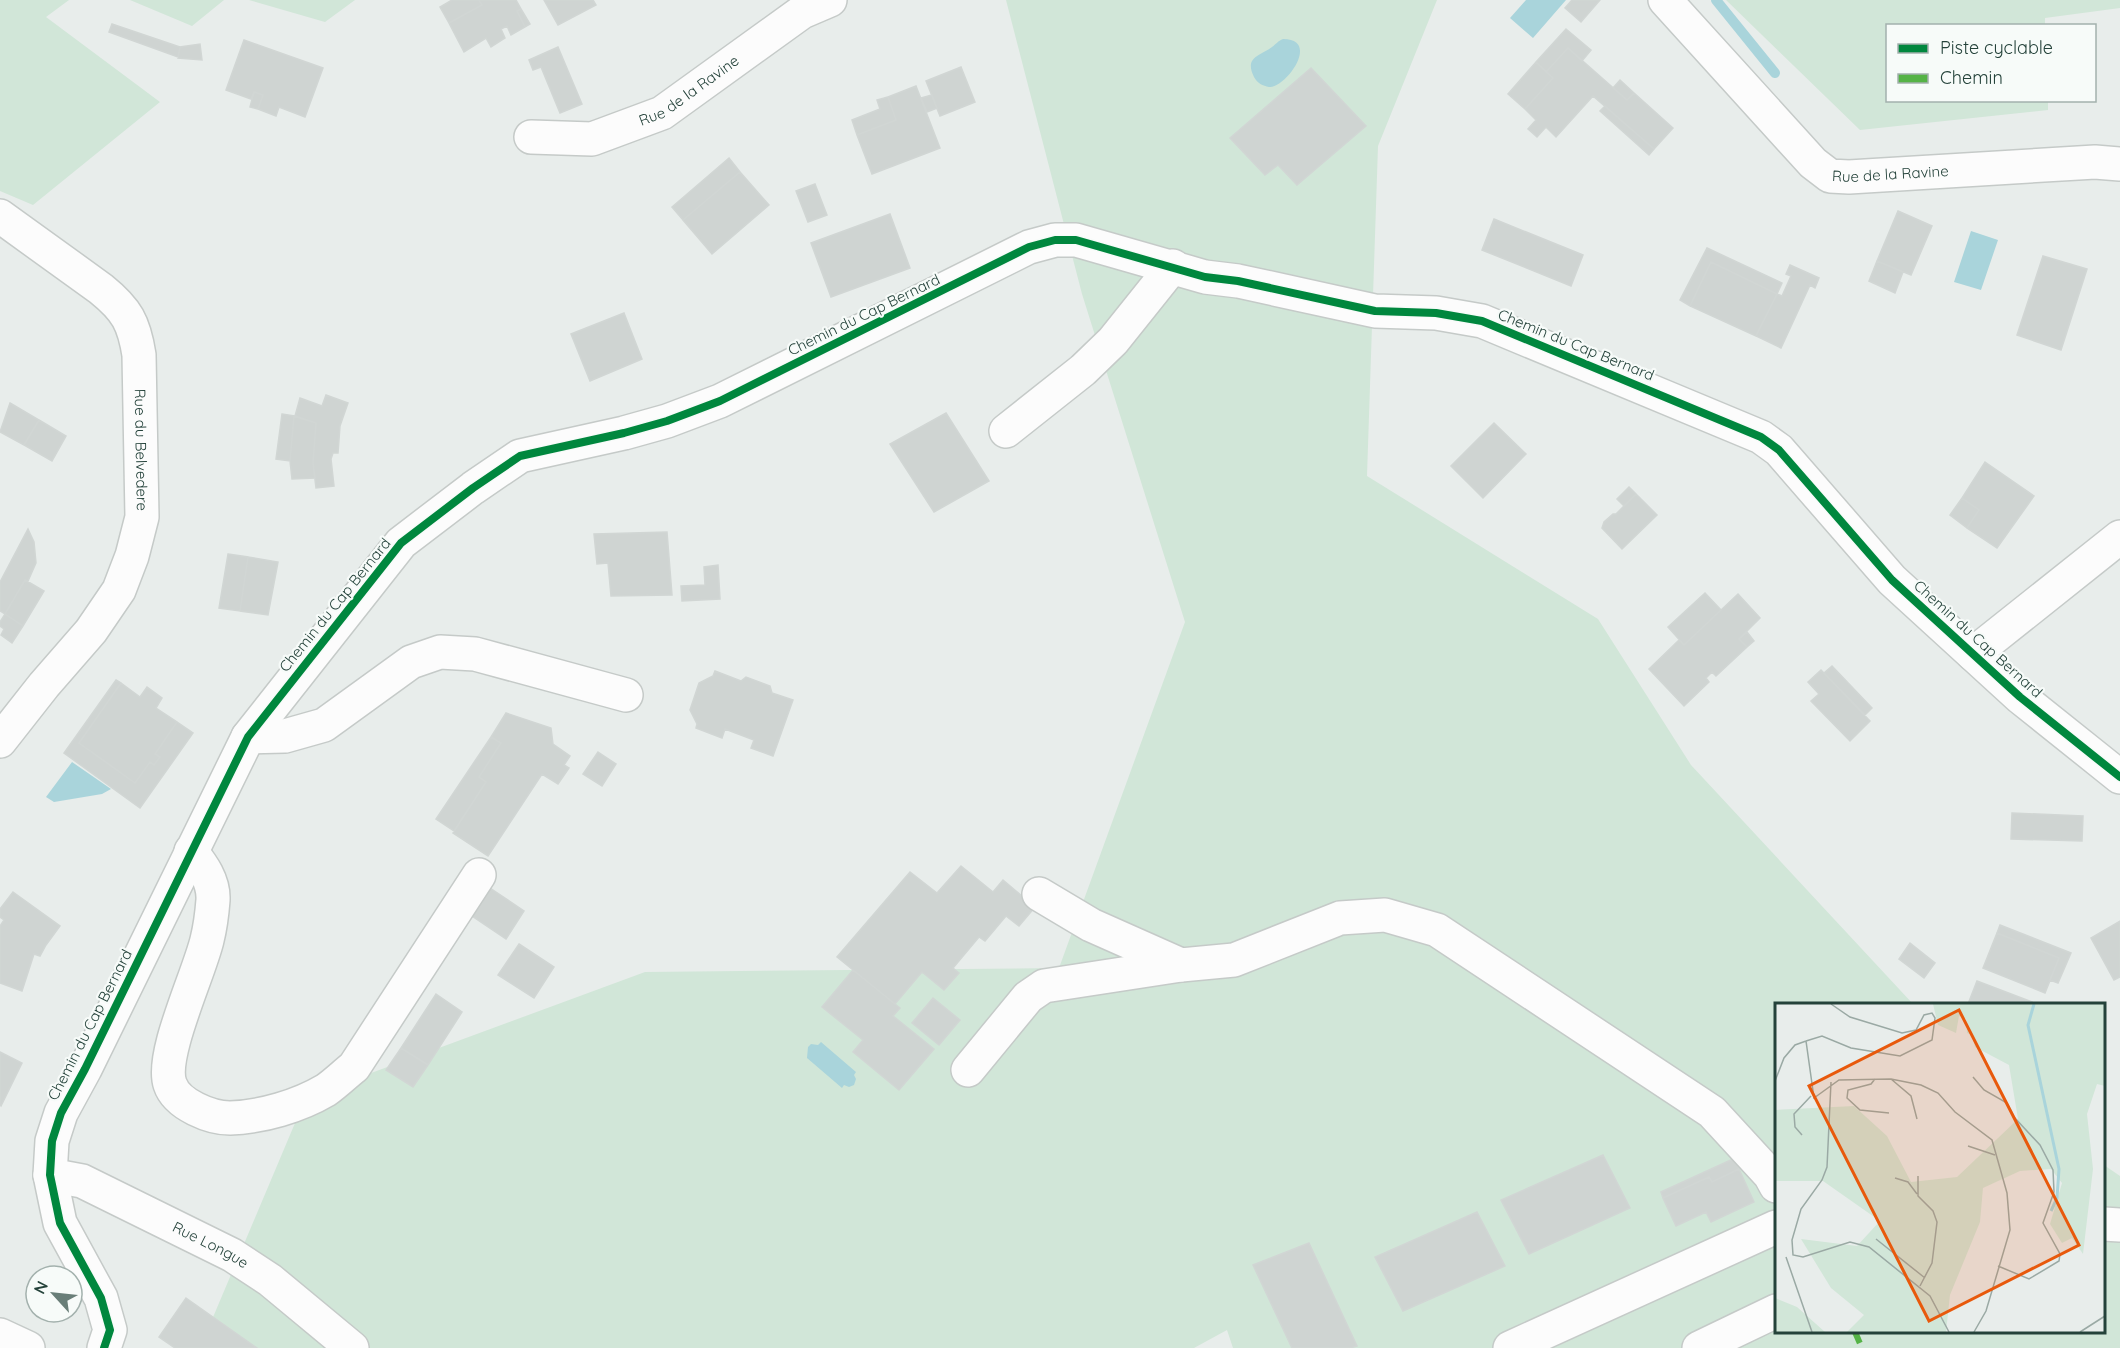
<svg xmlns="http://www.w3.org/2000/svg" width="2120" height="1348" viewBox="0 0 2120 1348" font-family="Quicksand,sans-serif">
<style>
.green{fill:#d1e6d8}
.water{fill:#a9d4db}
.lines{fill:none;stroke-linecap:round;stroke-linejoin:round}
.stream{stroke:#a9d4db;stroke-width:10}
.building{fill:#cfd4d2;stroke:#d1d6d4;stroke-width:1.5}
.street-casing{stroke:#c5cac8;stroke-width:36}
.street{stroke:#fcfcfc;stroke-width:33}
.quiet{stroke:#55b346;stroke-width:6;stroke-dasharray:12 6;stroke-linecap:butt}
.cycleway-casing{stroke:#f7fbf9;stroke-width:11}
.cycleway{stroke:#00873e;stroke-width:8}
.labels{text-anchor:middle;stroke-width:4.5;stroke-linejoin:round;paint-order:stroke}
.street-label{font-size:15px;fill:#24423a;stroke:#f7fbf9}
.inset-river{fill:none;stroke:#a9d4db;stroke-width:3}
.inset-road{fill:none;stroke:#9aa9a4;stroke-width:1.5}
.view{fill:#e8590c;fill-opacity:0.15;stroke:#e8590c;stroke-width:3}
.inset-edge{fill:none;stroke:#24423a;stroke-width:3}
</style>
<rect width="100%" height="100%" fill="#e8edeb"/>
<path class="green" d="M0 0H69L46 17 160 102 33 205 0 191Z
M130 0H224L192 26Z
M249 0H355L325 22Z
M1006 0H1437L1378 146 1367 476 1598 619 1691 765 1913 1004H1776V1332H2104V1165L2120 1176V1348H1233L1227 1330 1194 1348H200L306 1097 645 972 1059 968 1185 622 1082 294Z
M1726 0H2120V8L2045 18V25L1888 26V100L2048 101V110L1860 130Z"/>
<path class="water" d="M1526 0H1566L1533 38 1510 18Z
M1283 39C1321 39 1286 88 1269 87 1263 86 1257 83 1254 77 1244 57 1260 56 1272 47 1276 44 1278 41 1283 39Z
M1971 231 1998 240 1981 290 1954 282Z
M72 762 111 789 102 794 54 802 46 797Z
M821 1042 856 1072 854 1075 856 1079 854 1085 849 1087 844 1085 842 1088 807 1058 808 1047 811 1044 818 1045Z"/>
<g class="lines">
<path class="stream" d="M1716 0 1775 73"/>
</g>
<path class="building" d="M452 0H479L482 5 449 23 440 7Z
M479 0H516L521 9 517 11 525 27 511 35 507 26 501 29 505 38 491 47 486 38 464 52 449 23 482 5Z
M544 0H593L596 5 558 25Z
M1572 0H1600L1581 22 1565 8Z
M521 9 530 24 525 27 517 11Z
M112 24 180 47 178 57 109 32Z
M1566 29 1591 50 1582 61 1568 48 1546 72 1536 62Z
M244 40 323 68 305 117 279 107 276 116 258 109 263 95 254 92 251 99 226 90Z
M200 44 202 60 178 58 180 47Z
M558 47 582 104 560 113 541 67 533 70 529 60Z
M1568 48 1627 100 1634 93 1673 128 1654 149 1593 96 1556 137 1546 127 1537 137 1528 129 1536 120 1525 109 1553 78 1546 72Z
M1536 62 1553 78 1525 109 1508 94Z
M961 67 975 102 940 116 926 81Z
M1311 68 1366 126 1297 185 1278 165 1265 175 1230 138Z
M1620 80 1634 93 1627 100 1613 88Z
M916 86 940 148 872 174 857 135 896 120 888 97Z
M254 92 263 95 258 109 250 107Z
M932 95 937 108 927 112 921 98Z
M888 97 896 120 857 135 852 120 880 109 877 100Z
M1605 106 1654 149 1649 155 1600 111Z
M729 158 740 172 683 220 672 207Z
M740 172 769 205 712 254 683 220Z
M815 184 827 215 808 222 796 191Z
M1898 211 1932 226 1911 275 1877 261Z
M890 214 910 268 831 297 811 243Z
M1494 219 1583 255 1571 286 1482 250Z
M1707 248 1782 283 1777 294 1711 262 1690 306 1680 300Z
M2043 256 2087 269 2061 350 2017 335Z
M1877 261 1903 272 1895 293 1869 281Z
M1711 262 1777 294 1756 336 1690 306Z
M1790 265 1819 278 1815 288 1810 285 1781 348 1756 336 1777 294 1782 296 1791 276 1786 274Z
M624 313 642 359 590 381 571 334Z
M326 395 348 403 340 426 338 453H333L331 459 334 486 316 488 313 463 316 423 295 416 300 398 322 406Z
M10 403 39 420 24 445 0 432Z
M946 413 989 481 934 512 890 444Z
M282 414 294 416 290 461 276 459Z
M294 416 316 423 313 463 315 478 292 479 290 461Z
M39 420 66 436 52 461 24 445Z
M1494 423 1526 454 1483 498 1451 466Z
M1985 462 2034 496 1997 548 1967 528 1979 510 1962 498Z
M1629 487 1636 494 1624 506 1617 499Z
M1636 494 1657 515 1622 549 1602 528 1604 522 1613 514H1616Z
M1962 498 1979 510 1967 528 1950 515Z
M28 529 34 542 36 563 28 581 25 580 5 614 0 611V582Z
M667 532 672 595 611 596 608 563 597 564 594 534Z
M228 554 248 557 240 611 219 608Z
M248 557 278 562 268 615 240 611Z
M718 565 720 599 682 601 681 586 705 585 704 567Z
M25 580 44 591 23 626 5 614Z
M1705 593 1721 610 1684 645 1668 627Z
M1738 594 1760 618 1739 639 1747 647 1716 676 1712 672 1706 678 1709 682 1684 706 1649 669 1679 640 1684 645Z
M5 614 23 626 12 643 1 635 4 629 0 626V622Z
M1747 632 1754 641 1747 647 1739 639Z
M1832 666 1872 708 1865 715 1824 673Z
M1821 670 1870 721 1850 741 1811 701 1819 694 1808 682Z
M715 671 741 681 746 677 770 686 772 693 793 700 773 756 751 748 754 740 725 729 722 738 696 728 697 724 690 710 699 683 713 676Z
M116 680 121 683 79 743 135 783 150 762 154 765 160 757 155 754 177 722 193 733 140 808 64 753Z
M121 683 140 697 147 687 162 698 156 708 177 722 155 754 160 757 154 765 150 762 135 783 79 743Z
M506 713 551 728 553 744 570 756 564 765 569 768 558 784 542 774 488 856 453 833 486 782 479 777 501 743 491 737Z
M491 737 501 743 479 777 486 782 454 831 436 819Z
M598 752 616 764 602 786 583 774Z
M2012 813 2083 816 2082 841 2011 839Z
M961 866 993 892 1003 880 1035 907 1019 926 1006 916 985 941 979 937 953 968 959 973 944 990 922 972 895 1004 837 957 910 872 937 893Z
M490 888 524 911 506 939 472 916Z
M13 892 60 926 46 945 40 956 34 954 22 991 0 983V926L4 920 0 917V909Z
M2120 921V977L2114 980 2091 938Z
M2000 925 2071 953 2058 983 2050 980 2059 958 1997 933Z
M1997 933 2059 958 2045 993 1983 968Z
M1910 943 1935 963 1924 978 1899 959Z
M519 944 554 967 534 998 498 975Z
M853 970 900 1008 893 1016 934 1049 899 1090 853 1052 863 1040 822 1007Z
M1977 981 2032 1002 2031 1004H1968Z
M436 994 462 1012 428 1065 401 1048Z
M933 998 960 1020 939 1045 912 1023Z
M401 1048 428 1065 413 1087 386 1070Z
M0 1052 22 1063 1 1106 0 1105Z
M1603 1155 1630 1208 1529 1254 1501 1200Z
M1735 1158 1739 1169 1712 1182 1709 1177 1663 1198 1661 1192Z
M1739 1169 1754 1202 1711 1222 1706 1212 1676 1226 1663 1198 1709 1177 1712 1182Z
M1477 1212 1505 1266 1403 1311 1375 1257Z
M1309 1243 1357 1346 1350 1348H1292L1253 1265Z
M186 1298 257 1348H175L159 1337Z"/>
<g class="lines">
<g class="street-casing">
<g id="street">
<path id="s1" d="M1665 0 1813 163 1830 176 1849 177 2095 162 2120 164"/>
<path id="s2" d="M531 137 592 139 662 113 802 12 830 0"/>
<path id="s3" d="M0 216 101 289C127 310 134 323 139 355L142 517 132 556 119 590 91 631 44 685 0 741"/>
<path d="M1006 431 1083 370 1113 341 1173 266"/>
<path d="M1973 654 2120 537"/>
<path d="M248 737 285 736 324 725 411 662 440 652 475 654 626 695"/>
<path d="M191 851C202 865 214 881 213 900 212 913 210 928 207 940 199 974 160 1055 170 1084 177 1105 211 1118 230 1118 262 1117 299 1106 326 1090 336 1083 345 1074 354 1067L479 875"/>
<path d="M1039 894 1091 925 1181 965 1234 960 1340 918 1385 915 1437 930 1712 1112 1770 1175 1776 1186"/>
<path d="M968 1070 1028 997 1044 986 1181 965"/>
<path id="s4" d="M50 1175 82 1181 232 1255 270 1280 352 1348"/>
<path d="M2104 1224 2120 1225"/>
<path d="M0 1335 28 1348"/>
<path d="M104 1348 110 1330 101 1298 60 1223 50 1175 52 1141 61 1113 85 1069 248 737 401 543 473 488 520 456 624 433 667 421 720 401 1029 247 1055 240H1076L1205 277 1238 281 1375 311 1436 313 1482 321 1761 437 1779 450 1892 580 2020 697 2120 777"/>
<path d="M1510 1348 1776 1227"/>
<path d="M1699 1348 1776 1311"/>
</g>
</g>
<use href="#street" class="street"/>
<path class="quiet" d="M1855 1332 1862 1348"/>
<g class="cycleway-casing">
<path id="cycleway" d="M104 1348 110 1330 101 1298 60 1223 50 1175 52 1141 61 1113 85 1069 248 737 401 543 473 488 520 456 624 433 667 421 720 401 1029 247 1055 240H1076L1205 277 1238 281 1375 311 1436 313 1482 321 1761 437 1779 450 1892 580 2020 697 2120 777"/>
</g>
<use href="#cycleway" class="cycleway"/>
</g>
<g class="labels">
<g class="street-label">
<text dy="5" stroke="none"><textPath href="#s2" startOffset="170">Rue de la Ravine</textPath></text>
<text dy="5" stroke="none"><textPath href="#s1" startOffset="302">Rue de la Ravine</textPath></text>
<text transform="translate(864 315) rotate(-26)" y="5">Chemin du Cap Bernard</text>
<text transform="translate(1576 345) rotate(22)" y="5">Chemin du Cap Bernard</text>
<text dy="5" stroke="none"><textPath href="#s3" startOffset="298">Rue du Belvedere</textPath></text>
<text transform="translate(335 605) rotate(-51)" y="5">Chemin du Cap Bernard</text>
<text transform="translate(1978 639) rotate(42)" y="5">Chemin du Cap Bernard</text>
<text transform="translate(90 1025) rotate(-63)" y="5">Chemin du Cap Bernard</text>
<text dy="5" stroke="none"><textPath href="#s4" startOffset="176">Rue Longue</textPath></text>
</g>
</g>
<g transform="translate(1775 1003)">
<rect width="330" height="330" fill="#e8edeb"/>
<path d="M158 1H330V83L322 81 312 111 318 166 308 251 297 235 287 240 275 221 287 180 276 166 245 168 208 185 205 219 175 292 171 329H72L89 312 56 285 26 236 82 243 105 218 48 178H0V107L79 103 112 133 136 179 182 174 243 116 234 62 200 44 197 32 192 30 191 16 184 13 181 30 163 22ZM0 295 22 304 50 329H0Z" fill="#d1e6d8"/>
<path class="inset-river" d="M259 1 253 22 284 166 282 195 276 208"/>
<path class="inset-road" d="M31 38 47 33 76 45 125 53 157 37 160 15 157 10 149 12 141 27 127 30 75 14 56 1M198 74 209 87 232 100 239 114 265 142 278 167 279 189 268 220 285 251 284 258 254 276 223 263M100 76 96 81 73 87 72 95 85 107 114 110M116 76 136 93 142 116M0 78 9 55 20 42 31 38 39 95 64 77 116 76 146 82 163 90 180 109 217 137 232 190 235 227 211 308 199 329M56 79 52 164 47 177 26 206 17 237 18 252 28 254 75 239 94 244 155 293 174 329M27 132 20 124 19 111 36 93M193 143 220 152M143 173V193L158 208 162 219 157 260 145 283M120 175 133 179 142 191M101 236 150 275M11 254 37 329M305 329 330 313"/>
<path class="view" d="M184 7 304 242 154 318 34 83Z"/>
<rect width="330" height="330" class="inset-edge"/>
</g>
<rect x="1886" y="24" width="210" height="78" fill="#f7fbf9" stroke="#a3b1ad" stroke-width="1.5"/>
<rect x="1898" y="44" width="30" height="9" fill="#00873e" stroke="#a3b1ad" stroke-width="1.5"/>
<text x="1940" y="54" font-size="18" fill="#24423a">Piste cyclable</text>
<rect x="1898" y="74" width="30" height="9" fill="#55b346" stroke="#a3b1ad" stroke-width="1.5"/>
<text x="1940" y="84" font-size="18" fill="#24423a">Chemin</text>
<g transform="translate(54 1294) rotate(297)"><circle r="28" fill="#f7fbf9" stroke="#a3b1ad" stroke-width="1.5"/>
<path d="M0-4.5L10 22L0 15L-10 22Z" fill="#697e78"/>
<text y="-9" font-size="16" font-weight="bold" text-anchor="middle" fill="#24423a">N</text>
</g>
</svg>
